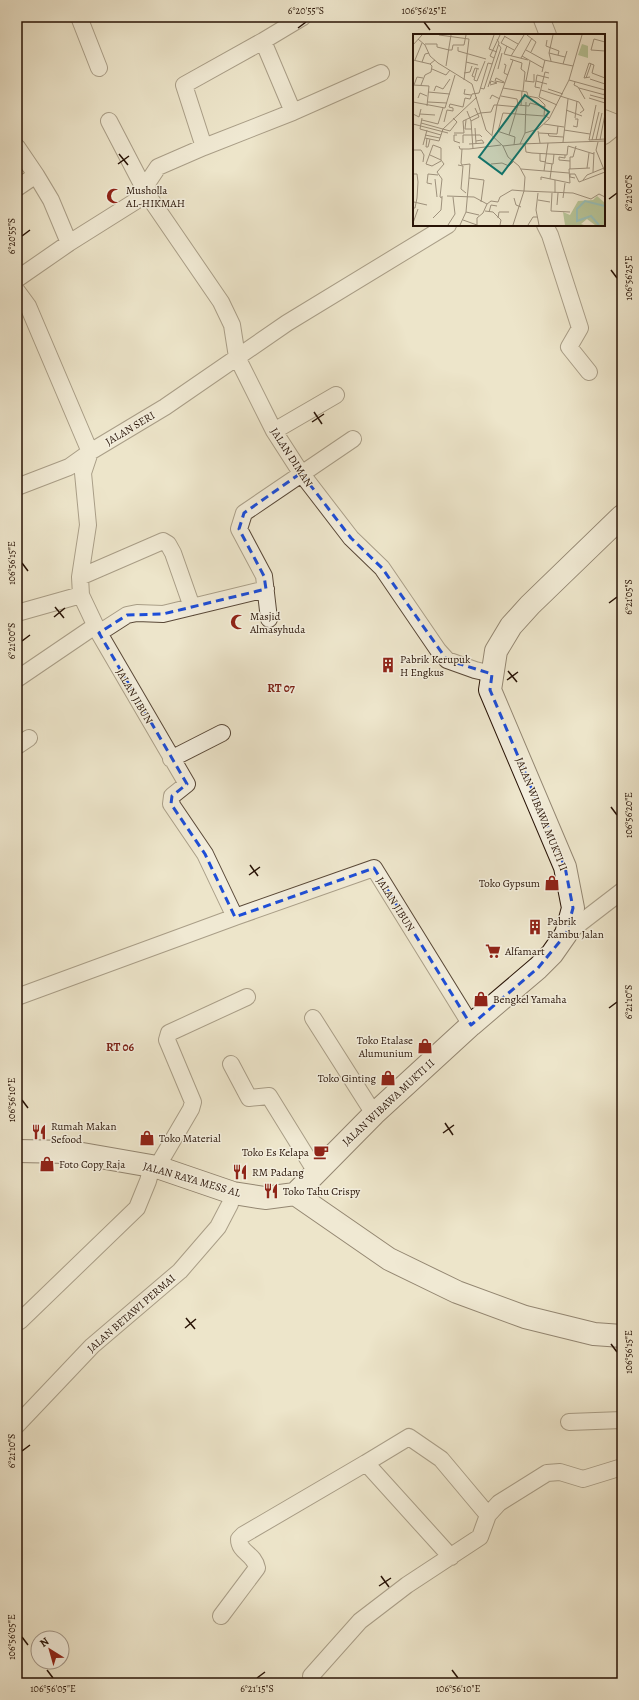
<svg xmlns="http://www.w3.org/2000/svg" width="639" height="1700" viewBox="0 0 639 1700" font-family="Alegreya,serif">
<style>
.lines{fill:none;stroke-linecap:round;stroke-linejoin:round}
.street-casing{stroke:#594837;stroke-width:18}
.secondary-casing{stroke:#281306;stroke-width:24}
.street{stroke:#f3eedd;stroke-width:16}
.secondary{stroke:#f3eedd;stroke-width:22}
.marked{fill:none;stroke:#1d4ed8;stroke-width:3;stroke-dasharray:8 5;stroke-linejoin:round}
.ticks{fill:none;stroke:#281306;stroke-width:1.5}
.labels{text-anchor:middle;stroke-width:3;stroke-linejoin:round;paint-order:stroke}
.poi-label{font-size:11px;fill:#281306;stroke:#f3eedd;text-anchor:start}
.street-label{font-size:11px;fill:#281306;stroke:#f3eedd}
.neighbourhood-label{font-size:12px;font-weight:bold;fill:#7a1f14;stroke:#f3eedd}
.inset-river{fill:none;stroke:#99bfb7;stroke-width:2}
.inset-road{fill:none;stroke:#9e917c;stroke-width:1}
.view{fill:#0f766e;fill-opacity:0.15;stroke:#0f766e;stroke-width:2}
.inset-edge{fill:none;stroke:#281306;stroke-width:2}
.neatline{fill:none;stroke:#281306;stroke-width:1.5}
.ticks-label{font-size:10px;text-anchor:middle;fill:#281306}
</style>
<rect width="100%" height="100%" fill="#ede5cb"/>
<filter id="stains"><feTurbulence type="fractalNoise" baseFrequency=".005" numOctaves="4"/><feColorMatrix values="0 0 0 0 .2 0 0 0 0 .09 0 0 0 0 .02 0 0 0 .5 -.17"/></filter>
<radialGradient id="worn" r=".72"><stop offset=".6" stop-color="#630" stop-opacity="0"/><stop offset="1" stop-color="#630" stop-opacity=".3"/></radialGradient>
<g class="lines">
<g class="street-casing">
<path id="street" d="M79 17 99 68
M541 17 548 35
M263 41 293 112
M604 118 619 124 622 123
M109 121 147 194 221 302 232 325 237 357 274 431 301 473 351 538 382 568 438 650 447 660 475 670 492 674
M604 136 619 124
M17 147 36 175 51 200 69 243
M204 147 293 112 381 73
M17 188 36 175
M147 194 148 182 158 167 204 147 184 85 263 41 303 17
M545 225 550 235 580 328 569 347 589 372
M17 279 69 243 147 194
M17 291 28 306 90 452 83 473 88 525 80 577 81 595 99 633 187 784 172 796 171 804 205 854 235 917 374 868 471 1025
M274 431 336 395
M17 487 69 467 90 452 165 407 287 323 448 225
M80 577 163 541 168 544 173 553 192 607
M17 613 81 595
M269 619 264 576 239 529 244 513 353 439
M99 633 127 615 137 613 163 614 266 589
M17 679 95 626
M17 746 29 738
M171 759 222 733
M566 934 622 891
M17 997 235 917
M313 1018 374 1114
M231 1064 249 1098 269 1096 316 1172
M157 1167 191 1109 193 1102 167 1040 169 1033 247 997
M20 1321 137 1208 148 1181 152 1166
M569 1422 622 1420
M17 1425 92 1346 180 1271 218 1227 230 1204 233 1193
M451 1557 366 1463 409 1437 441 1459 488 1515
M221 1616 257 1568C254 1553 239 1553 239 1539L243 1535 366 1463
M311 1676 360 1621 407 1585 480 1537 488 1515 499 1503 547 1473 560 1472 583 1479 622 1467"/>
</g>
<g class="secondary-casing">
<path id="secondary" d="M17 1151 71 1152 157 1167 233 1193 265 1198 295 1194
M295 1194 374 1114 471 1025 538 968 552 954 566 934 573 908 565 867 490 690 496 651 511 626 530 605 622 516
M295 1194 389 1259 457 1292 525 1317 594 1334 622 1336"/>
</g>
<use href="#street" class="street"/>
<use href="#secondary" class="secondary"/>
</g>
<path d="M0 0H639V1700H0ZM301 473 351 538 382 568 447 660 492 674 490 690 565 867 573 908 566 934 538 968 471 1025 374 868 235 917 205 854 171 804 172 796 187 784 99 633 127 615 163 614 266 589 264 576 239 529 244 513Z" fill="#ede5cb" fill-opacity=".55" fill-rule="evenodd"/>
<path class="marked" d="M301 473 351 538 382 568 447 660 492 674 490 690 565 867 573 908 566 934 538 968 471 1025 374 868 235 917 205 854 171 804 172 796 187 784 99 633 127 615 163 614 266 589 264 576 239 529 244 513Z"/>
<path class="ticks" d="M424 22 430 30M298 28 306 22M119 154 128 165M118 164 129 156M609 199 617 193M22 236 30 230M611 270 617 278M314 412 322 424M312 422 324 414M22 563 28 571M609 603 617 597M55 607 64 618M54 617 65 608M22 641 30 635M508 671 517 682M507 680 518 672M611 807 617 815M250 865 258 876M249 875 260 867M609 1008 617 1002M22 1100 28 1108M445 1123 453 1135M443 1133 454 1125M186 1318 195 1329M185 1328 196 1319M611 1344 617 1352M22 1451 30 1445M381 1576 389 1587M379 1586 391 1578M22 1637 28 1645M47 1670 53 1678M452 1670 458 1678M257 1678 265 1672"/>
<defs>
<g id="mosque-bare" transform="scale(1.2)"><path d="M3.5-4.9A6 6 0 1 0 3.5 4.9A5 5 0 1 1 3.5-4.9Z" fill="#8f2418" stroke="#f3eedd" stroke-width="2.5" paint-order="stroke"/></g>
<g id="building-bare" transform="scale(1.2)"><path d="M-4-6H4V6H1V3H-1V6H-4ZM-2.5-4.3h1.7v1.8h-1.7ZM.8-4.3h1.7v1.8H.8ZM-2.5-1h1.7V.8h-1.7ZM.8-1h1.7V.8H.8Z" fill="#8f2418" stroke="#f3eedd" stroke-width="2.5" paint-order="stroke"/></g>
<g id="shop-bare" transform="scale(1.2)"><path d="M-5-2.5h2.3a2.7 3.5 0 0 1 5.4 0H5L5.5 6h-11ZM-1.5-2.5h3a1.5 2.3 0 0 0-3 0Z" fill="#8f2418" stroke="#f3eedd" stroke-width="2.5" paint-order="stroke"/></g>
<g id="supermarket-bare" transform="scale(1.2)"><path d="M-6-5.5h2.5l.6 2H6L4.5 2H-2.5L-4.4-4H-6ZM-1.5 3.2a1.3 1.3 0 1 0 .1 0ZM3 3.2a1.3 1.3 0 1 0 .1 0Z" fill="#8f2418" stroke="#f3eedd" stroke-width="2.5" paint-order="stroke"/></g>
<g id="restaurant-bare" transform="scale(1.2)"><path d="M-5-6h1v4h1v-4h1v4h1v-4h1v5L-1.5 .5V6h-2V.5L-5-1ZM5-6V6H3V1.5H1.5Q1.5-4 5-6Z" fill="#8f2418" stroke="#f3eedd" stroke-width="2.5" paint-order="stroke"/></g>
<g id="cafe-bare" transform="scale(1.2)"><path d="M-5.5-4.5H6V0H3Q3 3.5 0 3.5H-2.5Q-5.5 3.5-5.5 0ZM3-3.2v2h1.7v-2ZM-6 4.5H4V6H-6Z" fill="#8f2418" stroke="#f3eedd" stroke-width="2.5" paint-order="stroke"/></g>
</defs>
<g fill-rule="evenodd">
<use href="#mosque-bare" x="114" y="196"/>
<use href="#mosque-bare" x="238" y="622"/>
<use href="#building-bare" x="388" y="665"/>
<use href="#shop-bare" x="552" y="883"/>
<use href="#building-bare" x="535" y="927"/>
<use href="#supermarket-bare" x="493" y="951"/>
<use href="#shop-bare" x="481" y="999"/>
<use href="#shop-bare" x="425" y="1046"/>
<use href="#shop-bare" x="388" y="1078"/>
<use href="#restaurant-bare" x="39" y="1132"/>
<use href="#shop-bare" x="147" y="1138"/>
<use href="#cafe-bare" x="321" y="1152"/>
<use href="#shop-bare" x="47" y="1164"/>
<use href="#restaurant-bare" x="240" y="1172"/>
<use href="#restaurant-bare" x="271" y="1191"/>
</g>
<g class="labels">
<g class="poi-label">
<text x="126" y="194">Musholla<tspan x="126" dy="13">AL-HIKMAH</tspan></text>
<text x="250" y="620">Masjid<tspan x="250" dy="13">Almasyhuda</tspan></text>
<text x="400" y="663">Pabrik Kerupuk<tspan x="400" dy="13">H Engkus</tspan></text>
<text x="540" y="887" text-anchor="end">Toko Gypsum</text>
<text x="547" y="925">Pabrik<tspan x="547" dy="13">Rambu Jalan</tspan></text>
<text x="505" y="955">Alfamart</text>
<text x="493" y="1003">Bengkel Yamaha</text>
<text x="413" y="1044" text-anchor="end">Toko Etalase<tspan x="413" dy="13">Alumunium</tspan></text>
<text x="376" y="1082" text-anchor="end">Toko Ginting</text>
<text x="51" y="1130">Rumah Makan<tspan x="51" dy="13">Sefood</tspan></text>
<text x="159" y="1142">Toko Material</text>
<text x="309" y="1156" text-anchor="end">Toko Es Kelapa</text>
<text x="59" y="1168">Foto Copy Raja</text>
<text x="252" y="1176">RM Padang</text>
<text x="283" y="1195">Toko Tahu Crispy</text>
</g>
<g class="street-label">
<text transform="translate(130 428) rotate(-31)" y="4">JALAN SERI</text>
<text transform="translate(292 457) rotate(57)" y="4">JALAN DIMAN</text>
<text transform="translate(135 696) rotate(60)" y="4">JALAN JIBUN</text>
<text transform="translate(542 814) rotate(68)" y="4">JALAN WIBAWA MUKTI II</text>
<text transform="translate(396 904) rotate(58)" y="4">JALAN JIBUN</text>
<text transform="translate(388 1102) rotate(-43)" y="4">JALAN WIBAWA MUKTI II</text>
<text transform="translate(192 1179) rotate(16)" y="4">JALAN RAYA MESS AL</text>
<text transform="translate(131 1313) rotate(-41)" y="4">JALAN BETAWI PERMAI</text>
</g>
<g class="neighbourhood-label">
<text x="281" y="692">RT 07</text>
<text x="120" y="1051">RT 06</text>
</g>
</g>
<g transform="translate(413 34)">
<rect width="192" height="192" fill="#ede5cb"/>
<path d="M169 10 175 12V24L165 21ZM184 162 192 169V191H182L174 185 168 190 171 191H152L150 178 157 181 165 167 180 166Z" fill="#b8c598"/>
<path class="inset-river" d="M186 191 178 182 164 187V175L172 167 192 172"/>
<path class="inset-road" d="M26 1 56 5 51 46M81 1 76 15 84 18M114 1 123 8 118 18M91 2 105 10M92 2 88 9 101 16M5 5 12 11 17 22 25 29 59 50 73 96 90 112M134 6 133 12 146 17 145 21M192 8 181 5 178 16 192 17M12 10H24V13L36 16M0 11 9 1M94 12 91 20 115 26M45 13V17L73 25M36 16H39L40 11H51L53 1M113 16 131 26 160 32M136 19 152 23M98 22 111 1M109 22 130 34M81 24 77 22 87 1M108 24 119 4M97 25 109 29 108 35 112 38 110 57M0 26 17 30 22 26M2 26 9 9M138 27 136 19 140 1M9 28 12 20 16 19M53 28 65 31M91 30 93 31 91 39 95 41M150 30 154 17M33 32 38 1M19 35 33 41 37 36M85 35 89 19M129 38 132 26M51 39 57 38 59 32M136 39 132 38 126 63 144 71M61 43 59 42 62 34 66 35M177 43 171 44 176 29 181 31 179 39 192 44M173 44 178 30M177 45 192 50M156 46 192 56 191 61M64 47 72 27M64 47 61 46 64 35M112 47 121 48V40M113 47 117 27M123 47 124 41 136 44M91 48 83 44 82 47 92 49M162 48 161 51 165 53 172 65M77 50 78 47 84 49 77 51M0 51 16 52 14 72M1 51 4 43 10 44M8 51 12 41 18 38 19 32 17 30M75 53 88 14 86 11M67 54 71 55 86 9 84 5M90 54 114 58 115 62 125 64 132 71 131 81 136 84M127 54 122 53 123 47 134 50M166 54 192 61M52 55 51 60 58 61M135 55 150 60M128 56 166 68 171 76 167 79M21 57 23 52 30 55 37 45M15 58 37 60M177 61 192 65M88 62 104 65 105 71M5 64 7 59 14 62M176 64 192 69M77 65 79 61 87 65M0 68 32 74 42 41M15 68 34 69M84 71 105 73M183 71 176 106 192 105M108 72 109 57M153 76 169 82M54 77 58 87 60 115M67 79 78 78 81 71H84M0 80 6 83 8 75M7 80 22 81M9 84 7 95 28 101M162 84 164 67M9 86 25 90M53 86 52 95H59M58 87 66 83 62 74M31 88 34 76 40 77V74L36 73 37 70 50 73 52 64 57 65 59 60 66 59 75 29 79 30M8 89 37 97 44 88 40 84M0 90 35 99M25 90 30 74M131 90 151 93M160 92 164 93 165 85H162M62 94 63 109M151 96 177 100M84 97 96 101M85 97 90 79 131 82M125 97 127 109M41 99H51L50 87 67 79M112 99 113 68M126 99 144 100 145 92M135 99 136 102 150 103M12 101 27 104M44 101H41V107L47 109M79 101 84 71 100 26M12 104 26 107 30 95 64 63M14 104 13 113H15L17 105M179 106 186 78M183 106 189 79M187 106 192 80M150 108 155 65M50 109V101H67L69 103M56 110 71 109 69 106 63 107M107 110 192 107M112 110 113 118 119 119 154 121 155 112 181 120M10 111 14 96M101 111 102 103 96 101 105 71 116 72 117 69 132 73M46 112 47 115H56L88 111M49 115 48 129 49 131 57 130 56 144 71 146 68 168M0 116H8L11 121 10 128M127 120V127L133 128M17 121 28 126M152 121V124L146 123V126L157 127M28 127 19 132 13 130 20 111 28 114V126L31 130 24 138 29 145 27 163 29 164V162M133 129 140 130 141 120M78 130 89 129 96 132 100 128M45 131 50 132 48 155 53 159M174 134 176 119M108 135 156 139M157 135V123H160L163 112M131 137 135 109M180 138 181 118M162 144 157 143V140H162L166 148M22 145 24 163M137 145 139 130M128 146V143L157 149 156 135 177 134M170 146 174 141 191 134M166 148 192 138 183 116 185 108M19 150 14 149 15 140 25 141M125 159 123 176 126 191M139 159 138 177 157 178M142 159V146M34 162 61 163 74 170M101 164 103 171 108 173M150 164 152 149M125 166 137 168M1 168 14 171M144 171 145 159M0 174H2L4 164 5 148 4 140H1M72 177 80 178 88 186 87 191M53 178 66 181M76 178 78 171 84 172M20 184 28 176 29 164M85 184 86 178H96M50 186 64 191M0 189 5 175M35 191 42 180 40 163M47 191 53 178 56 144M64 191V184L70 179 74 170 78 167 85 168 87 163 99 156 111 157 112 143 106 132 95 123 90 112 107 110 112 99 125 95 136 85 156 46 169 1M100 191 111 157 160 159 178 165 186 160 192 163M115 191 120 183H124"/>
<path class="view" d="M112 61 136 78 89 140 66 123Z"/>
<rect width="192" height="192" class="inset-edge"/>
</g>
<rect width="639" height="1700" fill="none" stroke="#ede5cb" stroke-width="44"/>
<g transform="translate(50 1650) rotate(323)"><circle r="19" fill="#f3eedd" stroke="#a29687"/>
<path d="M0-3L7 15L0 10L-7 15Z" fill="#8f2418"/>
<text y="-6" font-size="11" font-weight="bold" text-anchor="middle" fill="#281306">N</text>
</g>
<rect x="22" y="22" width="595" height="1656" class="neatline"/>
<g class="ticks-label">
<text x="306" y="14">6°20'55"S</text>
<text x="424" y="14">106°56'25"E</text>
<text transform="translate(628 193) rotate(-90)" y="4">6°21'00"S</text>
<text transform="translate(11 236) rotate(-90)" y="4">6°20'55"S</text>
<text transform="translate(628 278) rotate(-90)" y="4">106°56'25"E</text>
<text transform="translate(11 563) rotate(-90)" y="4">106°56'15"E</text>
<text transform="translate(628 597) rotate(-90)" y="4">6°21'05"S</text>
<text transform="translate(11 641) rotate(-90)" y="4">6°21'00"S</text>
<text transform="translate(628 815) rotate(-90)" y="4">106°56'20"E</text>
<text transform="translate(628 1002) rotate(-90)" y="4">6°21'10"S</text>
<text transform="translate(11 1100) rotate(-90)" y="4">106°56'10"E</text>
<text transform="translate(628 1352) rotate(-90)" y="4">106°56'15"E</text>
<text transform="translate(11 1451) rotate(-90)" y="4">6°21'10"S</text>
<text transform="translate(11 1637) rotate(-90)" y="4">106°56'05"E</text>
<text x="53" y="1692">106°56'05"E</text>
<text x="257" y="1692">6°21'15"S</text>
<text x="458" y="1692">106°56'10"E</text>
</g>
<rect width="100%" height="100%" filter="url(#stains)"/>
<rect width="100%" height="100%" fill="url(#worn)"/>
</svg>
